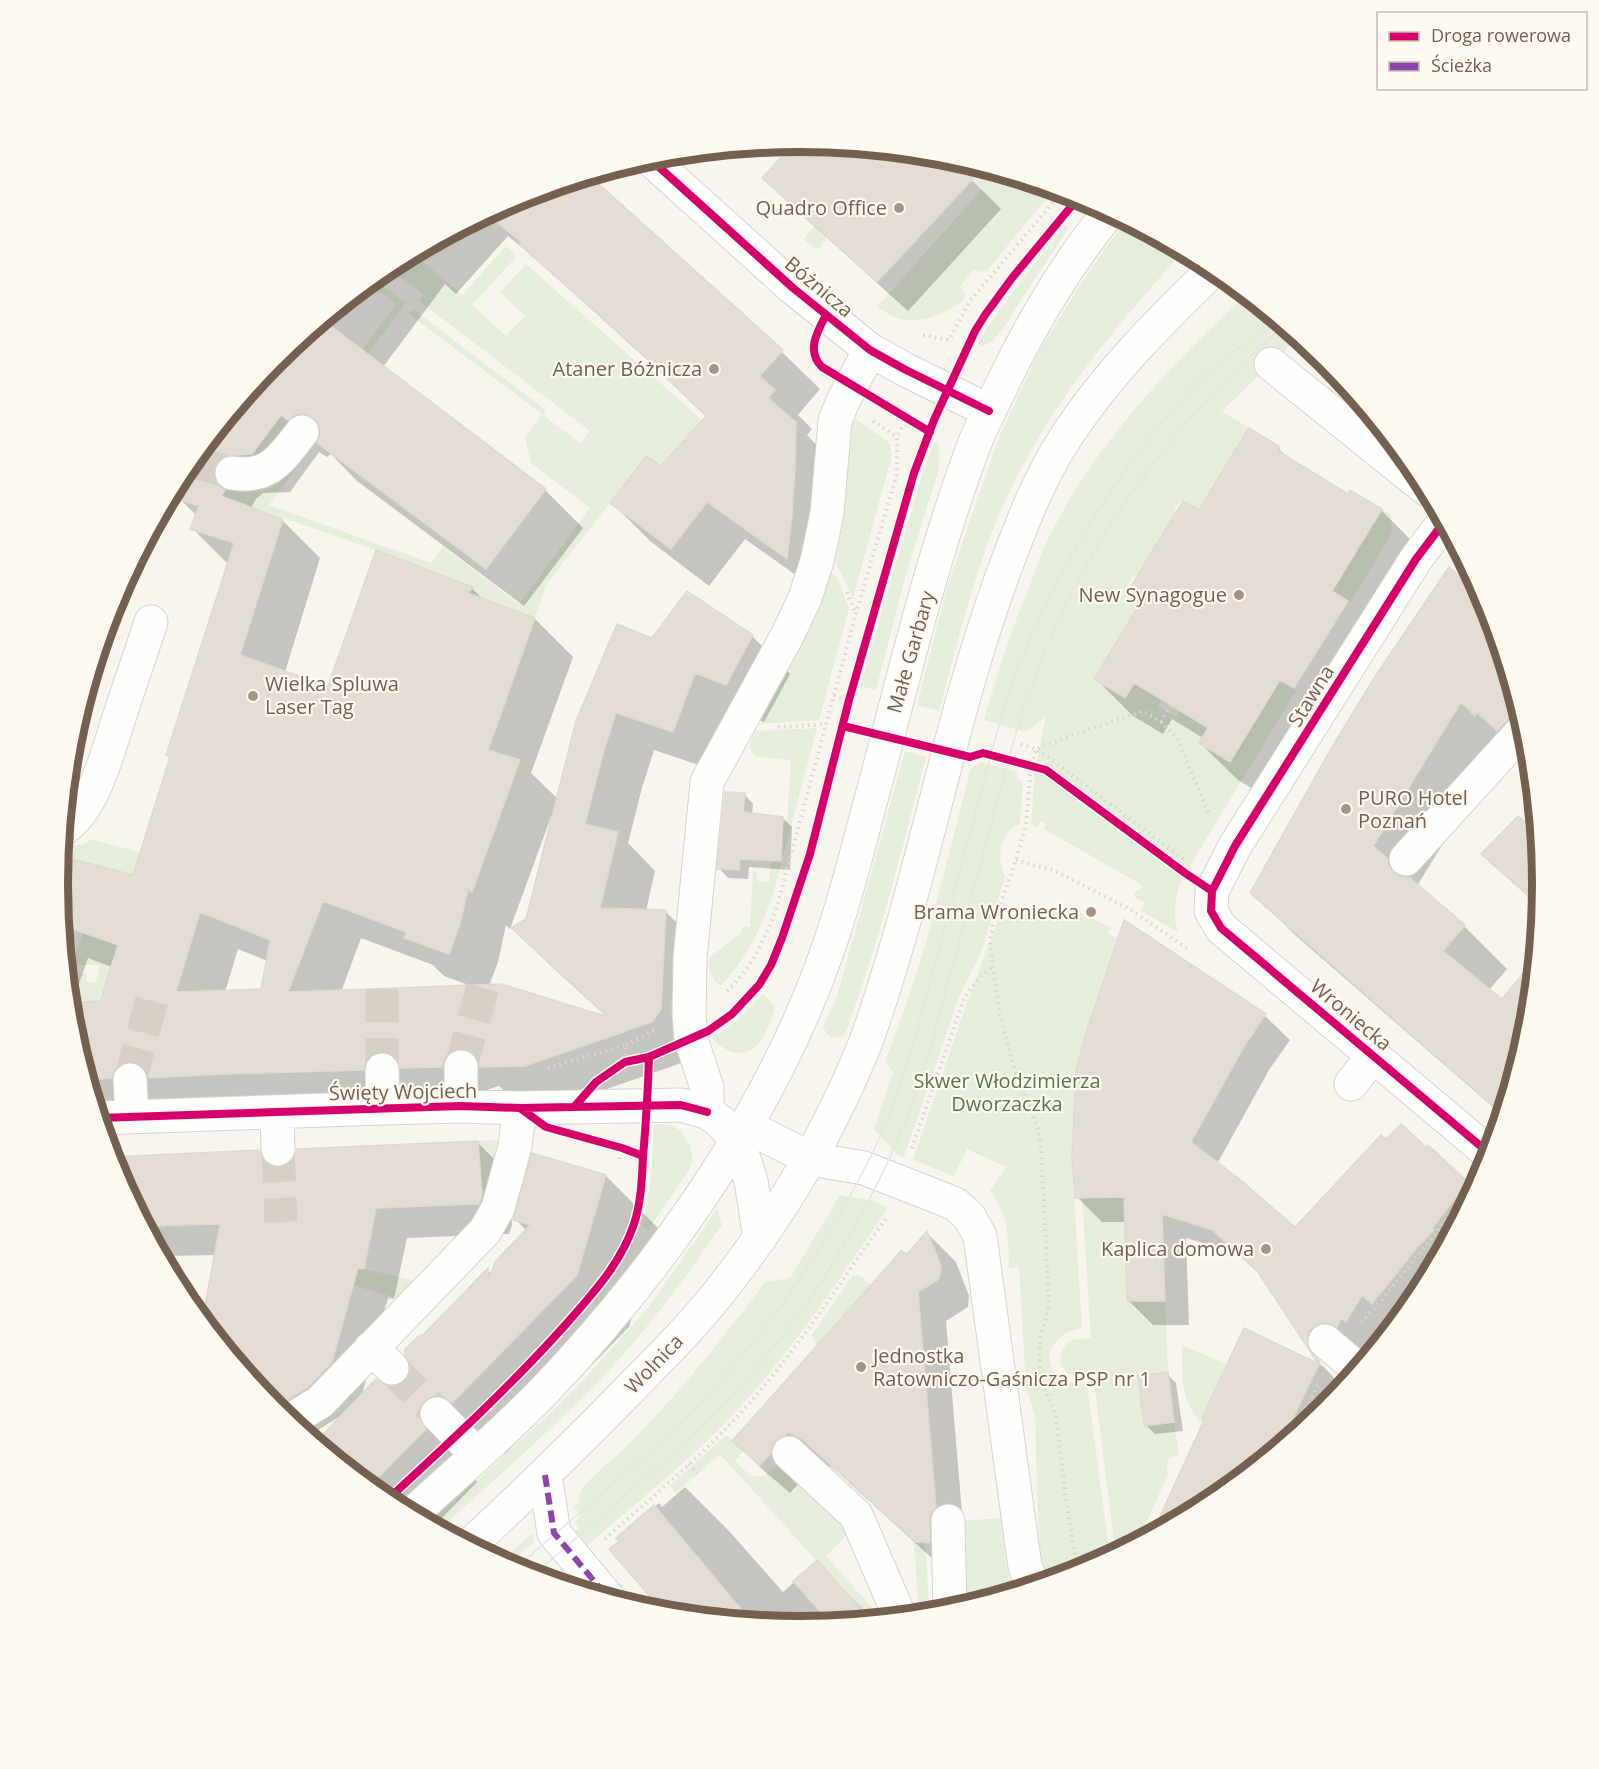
<svg xmlns="http://www.w3.org/2000/svg" width="1599" height="1769" viewBox="0 0 1599 1769" font-family="'Open Sans',sans-serif">
<style>
.green{fill:#e4eeda}
.shadow{fill:#0003;fill-rule:evenodd}
.building{fill:#e4ddd5;stroke:#e0d9d0;stroke-width:1.5;fill-rule:evenodd}
.lines{fill:none;stroke-linecap:round;stroke-linejoin:round}
.minor-tunnel{stroke:#d7d0c6;stroke-width:33;stroke-dasharray:33 16;stroke-linecap:butt}
.minor-casing{stroke:#d7d2cc;stroke-width:35}
.path{stroke:#dad5cf;stroke-width:4;stroke-dasharray:1.5 4.5;stroke-linecap:butt}
.minor{stroke:#fefefc;stroke-width:33}
.tram{stroke:#e5e3e6;stroke-width:1.5}
.quiet{stroke:#8e44ad;stroke-width:6;stroke-dasharray:12 6;stroke-linecap:butt}
.cycleway-casing{stroke:#fefaf1;stroke-width:11}
.cycleway{stroke:#d6006c;stroke-width:8}
.poi-dot{fill:#a39486;stroke:#fefaf1;stroke-width:2}
.labels{text-anchor:middle;stroke-width:4.5;stroke-linejoin:round;paint-order:stroke}
.poi-label{font-size:20px;fill:#755f4e;stroke:#fefaf1;text-anchor:end}
.street-label{font-size:20px;fill:#755f4e;stroke:#fefaf1}
.park-label{font-size:20px;fill:#537a47;stroke:#fefaf1}
.rim{fill:none;stroke:#755f4e;stroke-width:8}
</style>
<rect width="100%" height="100%" fill="#f8f5ee"/>
<path class="green" d="M884 150 902 152 825 238 826 240 818 249 814 248 803 239Z
M957 160 1054 189 987 271 980 272 974 269 960 287 964 292 965 298C947 315 918 326 894 317 888 314 883 310 877 307L982 189 955 162Z
M1127 222 1183 252C1109 333 1037 421 995 524 971 584 956 648 939 711L917 705 947 587 999 437 1041 347 1079 287 1108 244Z
M1065 225 1069 227 1003 328 993 341 981 347 977 343C1005 300 1033 265 1065 225Z
M506 246 517 256 472 305 506 336 525 316 500 292 526 264 702 420 661 467 646 456 546 585 535 618 406 570 409 562 204 490 180 476C206 483 236 498 263 490 276 487 285 478 295 470L269 505 431 563 443 547 519 604 590 508 531 463 525 437 542 414 409 314 413 309 546 410 543 415 580 443 590 431 419 301 423 294 390 269 393 264 413 253 462 295Z
M379 284 406 303 347 381 342 377 396 304 376 288Z
M1246 295 1298 338 1222 411 1249 428 1197 513 1190 505 1181 500 1174 510 1176 512 1137 576 1134 575 1127 586 1136 592 1146 594 1094 679 1125 698 1135 682 1155 693 1154 695 1161 700 1158 706 1176 717 1180 711 1188 716 1190 715 1208 726 1199 743 1229 762 1282 677 1288 684 1297 689 1182 879C1174 897 1173 913 1178 932L1141 911 1145 903 1133 896 1137 890 1140 891 1142 885 1044 829 1046 824 1041 821 1037 828 1031 825 1035 770 1046 716 1026 732 984 720C998 671 1013 624 1033 577 1038 563 1043 548 1050 535 1099 439 1168 368 1246 295Z
M280 415 288 421C257 465 254 462 203 446Z
M850 415 886 440 890 445 892 455 853 598 835 561 842 526 847 483 848 425Z
M934 442 939 444V469L904 581 876 690 860 686 923 471Z
M1382 509 1391 515 1392 532 1351 602 1341 597 1330 594Z
M831 574 837 577 849 608 819 720 760 724 803 643Z
M817 728 773 894C761 928 746 961 720 986 712 979 707 969 709 958L742 932 743 926 750 927 753 871 757 872V881L769 882 771 861H774L781 856 783 823 787 822 791 760 756 756C745 748 751 740 756 731Z
M905 751 926 757C901 851 879 946 844 1036L832 1038 827 1034 823 1027 836 998 844 971Z
M981 762 1018 772 1016 779 1023 782 1020 824 1010 829 1001 844 1000 860 1005 877 980 955 960 994 904 1157 897 1154 874 1129 893 1072 885 1062 907 1002 926 943 971 768Z
M91 839 177 862 142 982 109 973 97 1004 95 1001 76 1003 75 982H79V974L86 973 87 982H96L100 965H74V958L83 933 128 948 148 879 60 856 61 847 84 844Z
M1068 906 1111 928 1108 934 1117 938 1087 1030 1076 1070 1072 1139V1163L1082 1328C1036 1336 1040 1387 1087 1384L1110 1557 1083 1571 1051 1580 1043 1564 1039 1551 1035 1415 1026 1388 1019 1267 1009 1268C1008 1237 1010 1217 990 1191L1006 1167 967 1149 954 1176 913 1160 967 1002 1001 912 1006 920 1021 912 1025 914Z
M763 994 775 1006 774 1012C770 1022 766 1033 760 1042 747 1060 724 1053 712 1038L737 1020Z
M660 1124 673 1126 681 1131 690 1145 693 1159 690 1169 648 1230 642 1226 650 1186 654 1125Z
M502 1140 483 1204 478 1141Z
M840 1195 876 1201 888 1208C844 1271 802 1337 750 1396 700 1453 639 1500 582 1550L573 1533 579 1528 575 1522 581 1516 573 1507 579 1502C579 1501 579 1495 580 1493 584 1482 612 1460 622 1451 675 1399 722 1340 765 1282L790 1278Z
M1124 1197 1127 1301H1165L1168 1372 1138 1376 1144 1425 1174 1422 1179 1455C1167 1456 1165 1464 1168 1474L1145 1526C1138 1530 1139 1534 1135 1540 1130 1547 1123 1548 1115 1550L1093 1373C1085 1374 1075 1377 1068 1373 1056 1365 1059 1347 1071 1341 1077 1338 1084 1339 1091 1338L1082 1198Z
M717 1209 722 1225C684 1279 646 1332 600 1380 549 1433 493 1480 439 1530L429 1524 545 1418 586 1377 648 1308Z
M358 1268 364 1269 421 1282 403 1300 315 1274Z
M853 1275 860 1276 871 1285 817 1345 811 1336Z
M1182 1345 1229 1365 1202 1423C1180 1404 1182 1372 1182 1345Z
M726 1435 744 1451 735 1461 751 1476 762 1477 777 1466 845 1527 846 1536 826 1556 882 1619 870 1620 720 1454 676 1493 670 1486Z
M1002 1518C1004 1543 1004 1568 1015 1591L965 1607 959 1521Z
M533 1533 534 1542 506 1566 500 1562Z
M915 1541 925 1543 930 1614 919 1615 914 1542Z"/>
<path class="shadow" d="M796 142 950 158 1001 209 908 311 793 207 764 178Z
M588 177 782 352 820 389 798 415 812 429 807 435 833 462 830 554 824 595 745 539 709 586 650 541 612 503 661 469 708 416 668 379 542 264 508 236 456 294 445 284 383 367 545 490 583 528 524 606 357 481 331 454 327 457 319 452 290 492 263 493 255 500 251 509 282 520 320 558 285 672 329 688 472 588 484 601 535 619 573 657 531 773 558 799 653 640 752 636 790 674 764 722 733 710 711 769 654 750 642 788 628 843 655 871 646 911 666 912 704 950 690 1060 564 1104H519L499 1086 489 1089 483 1095 440 1105 424 1090 420 1089 410 1092 168 1099 99 1119 71 1029 57 884 58 874 63 858 134 876 229 565 192 528 197 516 179 498 191 461 275 359 387 267 516 198ZM551 817 553 818 527 920 513 928 551 966 609 1019 489 986 498 962 506 925 510 929ZM361 938 433 965 444 976 474 987 341 992ZM238 949 268 961 263 991 225 992ZM88 958 112 967 101 1003 72 1004Z
M1249 430 1279 449 1292 462 1349 496 1351 492 1381 510 1419 548 1384 639 1332 724 1318 716 1268 798 1238 780 1200 743 1203 738 1172 719 1163 734 1133 716 1096 679 1144 600 1132 588 1199 512Z
M1487 604 1528 740 1530 762 1521 754 1504 744 1417 886 1464 926 1507 969 1489 990 1528 1030 1502 1115 1295 935 1252 892Z
M744 794 753 804 752 815 783 818 792 827 790 870 749 867 748 879 728 878 719 868Z
M1535 816 1542 884 1540 908 1484 854 1526 825Z
M1125 922 1265 1016 1290 1040 1269 1070 1217 1164 1295 1229 1467 1183 1474 1190 1417 1297 1394 1325 1387 1319 1371 1345 1367 1342 1362 1351 1354 1347 1331 1363 1332 1370 1309 1347 1262 1276 1238 1254 1186 1238 1189 1325H1153L1128 1300 1126 1222H1102L1077 1197Z
M478 1143 508 1173 512 1225 509 1234 407 1238 394 1299 388 1298 361 1398 388 1388H397L406 1382 424 1337 488 1270 492 1274 527 1231 515 1219 606 1176 658 1228 629 1327 505 1454 495 1447 470 1471 477 1482 433 1527 387 1502 316 1444 342 1415 315 1432 294 1426 274 1409 184 1299 207 1307 216 1255 168 1256 164 1252H158L113 1168 110 1157 259 1152 275 1168 279 1169Z
M927 1233 956 1262 969 1296 968 1307 946 1321 964 1537 946 1571 833 1468 819 1461 790 1493 763 1470 734 1441Z
M1245 1330 1322 1366 1317 1360 1343 1387 1324 1410 1212 1502 1206 1420 1203 1418Z
M1167 1374 1176 1383 1183 1431 1155 1434 1146 1425Z
M685 1487 729 1531 783 1592 817 1562 873 1620 799 1627 669 1614 618 1538 659 1503 662 1507Z"/>
<path class="building" d="M800 142 945 156 953 159 973 179 877 282 762 178 794 143Z
M590 176 783 350 760 376 775 390 768 398 796 422 795 468 792 515 787 559 707 502 671 549 610 503 646 456 661 466 706 416 628 341 519 244 521 242 487 214 516 198Z
M323 320 546 489 486 569 317 443 321 434 319 425 314 418 305 414H296L288 420 281 415 252 454 224 456 216 463 213 471 215 481 221 488 225 490 221 496 283 519 240 655 328 686 376 550 473 587 468 593 535 618 488 750 520 760 472 892 468 889 460 924 449 954 404 938 406 932 323 901 288 992 501 984 608 1017 511 928 526 919 576 721 617 624 652 638 687 591 753 635 726 685 695 673 673 732 616 713 604 750 585 824 618 832 600 908 666 910 661 1009 652 1022 525 1066 480 1067 477 1058 471 1051 460 1048 451 1051 445 1057 442 1067 400 1068 398 1060 391 1054 381 1051 372 1054 366 1061 363 1070 225 1074 149 1078 145 1069 138 1063 130 1061 119 1065 114 1071 112 1078 87 1080 71 1029 69 1003 100 1001 118 945 61 925 57 884 60 856 133 875 170 757 166 755 234 543 190 529 199 506 169 496 182 472 275 359ZM200 912 270 940 261 989 176 992Z
M1249 428 1280 447 1278 451 1348 494 1350 490 1382 509 1332 591 1348 601 1294 688 1280 680 1230 762 1199 743 1208 728 1171 705 1134 683 1125 698 1094 679 1144 597 1130 588 1183 501 1199 510Z
M1449 567 1486 601 1519 711 1510 716 1497 731 1477 712 1475 716 1461 702 1373 846 1388 859V865L1394 873 1401 877H1409L1465 925 1443 951 1502 999 1535 959 1528 1030 1502 1114 1250 893 1332 747 1376 675Z
M725 792 745 793 743 812 783 817 781 861 740 859 739 870 717 869Z
M1518 816 1537 832 1542 885 1540 906 1481 854Z
M1124 920 1266 1014 1245 1045 1191 1142 1237 1177 1295 1227 1381 1135 1386 1139 1401 1124 1426 1147 1428 1145 1468 1182 1432 1228 1434 1230 1416 1249 1372 1304 1362 1295 1346 1322 1341 1318 1337 1327 1328 1323 1318 1324 1310 1329 1307 1337 1308 1348 1257 1271 1212 1230 1162 1214 1165 1301H1127L1124 1197 1075 1198 1072 1158 1076 1070 1087 1030Z
M478 1141 482 1194 479 1204 376 1208 364 1269 358 1268 332 1362 308 1387 283 1402 263 1396 202 1322 220 1224 144 1226 113 1168 110 1157 259 1150 262 1158 269 1165 279 1168 288 1165 294 1158 297 1149Z
M532 1153 606 1175 577 1275 452 1403 441 1396H432L424 1401 419 1408V1418L426 1429 369 1487 315 1443 376 1379 388 1386H397L405 1381 410 1372V1363L405 1355V1349L419 1336 423 1335 488 1268 489 1279 495 1262 530 1225 513 1220Z
M927 1231 941 1266V1272L939 1278 935 1282 918 1292 936 1508 931 1513 929 1521 930 1541 928 1543 916 1542 802 1439 789 1432 775 1441 771 1448V1453L760 1465 732 1441 901 1251 907 1254Z
M1244 1328 1317 1363 1308 1348 1320 1362 1279 1447 1212 1502 1152 1534 1205 1418H1202Z
M1168 1372 1174 1422 1144 1426 1138 1376Z
M654 1505 752 1622 665 1614 609 1549 619 1541 616 1538Z
M817 1560 870 1620 831 1624 793 1581Z"/>
<g class="lines">
<path class="minor-tunnel" d="M191 461 232 473
M382 989V1070
M461 1067 485 979
M130 1080 154 992
M278 1149 281 1222
M392 1368 437 1414"/>
<g class="minor-casing">
<path id="minor" d="M649 158 793 288 870 350 904 369 989 411
M1271 364 1426 489
M232 473C270 479 281 458 302 432
M1444 522 1416 559 1235 846 1212 891 1211 911 1221 928 1490 1154
M62 830C96 807 107 752 120 715 130 684 141 653 151 622
M1406 859 1524 729
M461 1067V1106
M382 1070 383 1108
M130 1080 132 1116
M1351 1084 1373 1056
M277 1112 278 1149
M707 1112V1088L691 1039 689 1014 690 958 707 782 788 634 805 598 817 561 827 513 835 421 843 401 870 350
M98 1118 383 1108 461 1106 520 1108 681 1105 707 1112 721 1122 736 1141 744 1159 751 1181 760 1238
M746 1126 811 1159 864 1168 943 1199 955 1204 963 1211 970 1218 980 1236 1021 1538 1025 1566 1033 1586
M1325 1341 1358 1369
M371 1348 392 1368
M437 1414 477 1455
M289 1421 320 1402 485 1231 498 1208 515 1146 520 1108
M789 1453 856 1515 900 1617
M545 1475 554 1533 609 1599
M411 1515C456 1474 502 1434 544 1391 662 1267 772 1111 828 949 846 899 858 847 872 796 904 677 932 555 976 440 984 421 993 403 1002 385 1031 324 1066 265 1109 212
M948 1521 950 1611
M469 1546C523 1496 575 1445 627 1392 660 1358 695 1324 724 1286 782 1212 830 1131 865 1044 880 1004 892 962 904 921 937 804 962 685 1004 571 1021 526 1038 480 1064 440 1105 376 1160 321 1214 269"/>
</g>
<path class="path" d="M923 335 949 340 970 301 1062 192
M873 421 897 437
M1458 566 1476 583
M847 592 855 612
M834 695 842 698
M1161 722 1171 705
M778 727 826 724
M1021 744 1036 749 1052 760 1183 859H1187
M1016 860 1053 870 1131 910 1190 950
M727 991C753 967 764 940 777 907L856 613 897 474V437L902 427
M626 1045 655 1030
M548 1068 626 1045 625 1069
M912 1148 965 996 979 978 993 966
M620 1159 623 1142
M1361 1322 1376 1307 1471 1189 1473 1184
M1293 1435 1319 1382
M689 1464 697 1474
M605 1539C655 1494 710 1450 754 1398 803 1341 843 1278 887 1217
M1078 1572 1066 1500 1056 1414 1039 1378 1040 1338 1049 1307 1041 1145 1038 1130 1013 1064 999 1012 990 941 993 925 1016 860 1026 825 1031 765 1036 749 1069 736 1143 711 1161 722 1177 738 1210 816
M645 1598 659 1613"/>
<use href="#minor" class="minor"/>
<path class="tram" d="M514 1570C574 1516 638 1466 694 1409 768 1335 824 1249 871 1156 905 1087 923 1008 943 934 956 885 969 836 982 788 992 751 1001 714 1014 679 1041 606 1079 536 1124 473 1150 436 1183 393 1217 364 1236 347 1259 336 1280 323
M533 1576C602 1514 674 1457 738 1389 802 1320 862 1224 899 1137 910 1111 919 1083 928 1056 949 980 969 904 990 829 1005 770 1020 712 1043 656 1093 533 1174 422 1273 335"/>
<path class="quiet" d="M545 1475 554 1533 609 1599"/>
<g class="cycleway-casing">
<path id="cycleway" d="M649 158 793 288 870 350 904 369 989 411
M826 315C817 332 806 351 822 367L930 432
M1444 522 1416 559 1235 846 1212 891 1211 911 1221 928 1490 1154
M843 726 970 757 983 753 1046 770 1185 873 1212 891
M575 1106 596 1082 619 1066 625 1062 649 1057 708 1031 732 1014 759 985 771 965 782 938 810 854 849 700 914 473 934 420 975 331 985 315 1012 278 1079 197
M520 1108 546 1127 622 1148 643 1156
M98 1118 461 1106 520 1108 681 1105 707 1112
M386 1501C449 1443 511 1386 568 1322 594 1292 621 1263 634 1224 641 1203 642 1179 643 1157 646 1123 648 1090 649 1057"/>
</g>
<use href="#cycleway" class="cycleway"/>
</g>
<g class="poi-dot">
<circle cx="899" cy="208" r="6"/>
<circle cx="714" cy="369" r="6"/>
<circle cx="1239" cy="595" r="6"/>
<circle cx="253" cy="696" r="6"/>
<circle cx="1346" cy="809" r="6"/>
<circle cx="1091" cy="912" r="6"/>
<circle cx="1266" cy="1249" r="6"/>
<circle cx="861" cy="1367" r="6"/>
</g>
<g class="labels">
<g class="poi-label">
<text x="887" y="215">Quadro Office</text>
<text x="702" y="376">Ataner Bóżnicza</text>
<text x="1227" y="602">New Synagogue</text>
<text x="265" y="691" text-anchor="start">Wielka Spluwa<tspan x="265" dy="23">Laser Tag</tspan></text>
<text x="1358" y="805" text-anchor="start">PURO Hotel<tspan x="1358" dy="23">Poznań</tspan></text>
<text x="1079" y="919">Brama Wroniecka</text>
<text x="1254" y="1256">Kaplica domowa</text>
<text x="873" y="1363" text-anchor="start">Jednostka<tspan x="873" dy="23">Ratowniczo-Gaśnicza PSP nr 1</tspan></text>
</g>
<g class="street-label">
<text transform="translate(819 287) rotate(40)" y="7">Bóżnicza</text>
<text transform="translate(911 652) rotate(-74)" y="7">Małe Garbary</text>
<text transform="translate(1311 696) rotate(-58)" y="7">Stawna</text>
<text transform="translate(1351 1015) rotate(40)" y="7">Wroniecka</text>
<text transform="translate(403 1092) rotate(-1)" y="7">Święty Wojciech</text>
<text transform="translate(654 1364) rotate(-46)" y="7">Wolnica</text>
</g>
<g class="park-label">
<text x="1007" y="1088">Skwer Włodzimierza<tspan x="1007" dy="23">Dworzaczka</tspan></text>
</g>
</g>
<path d="M0 0H1599V1769H0ZM68 884a732 732 0 1 1 1464 0a732 732 0 1 1-1464 0Z" fill="#fefaf1" fill-rule="evenodd"/>
<path class="rim" d="M68 884a732 732 0 1 1 1464 0a732 732 0 1 1-1464 0Z"/>
<rect x="1377" y="12" width="210" height="78" fill="#fefaf1" stroke="#c7bcb0" stroke-width="1.5"/>
<rect x="1389" y="32" width="30" height="9" fill="#d6006c" stroke="#c7bcb0" stroke-width="1.5"/>
<text x="1431" y="42" font-size="18" fill="#755f4e">Droga rowerowa</text>
<rect x="1389" y="62" width="30" height="9" fill="#8e44ad" stroke="#c7bcb0" stroke-width="1.5"/>
<text x="1431" y="72" font-size="18" fill="#755f4e">Ścieżka</text>
</svg>
